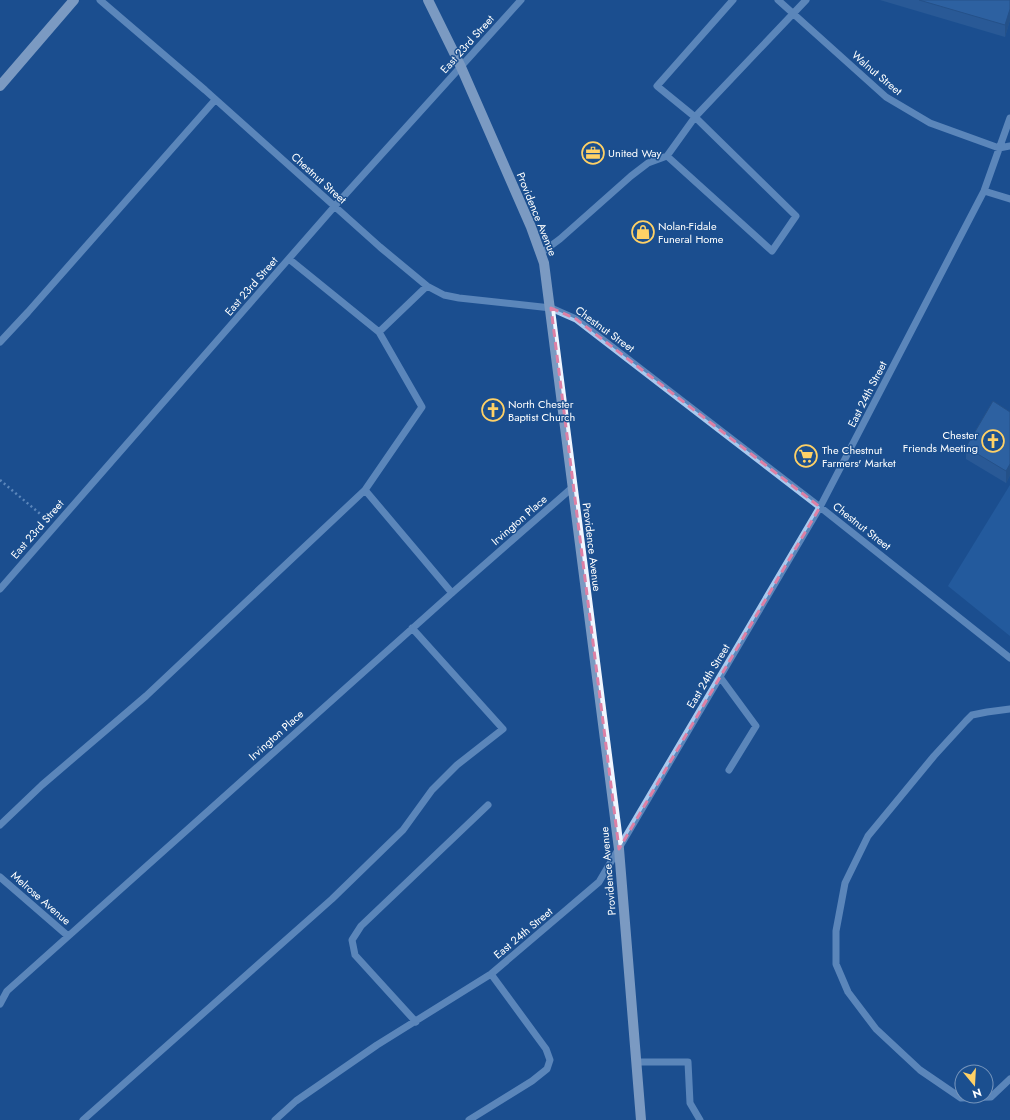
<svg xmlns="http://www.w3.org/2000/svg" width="1010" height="1120" viewBox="0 0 1010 1120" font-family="Jost,sans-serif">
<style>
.green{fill:#2e69ad}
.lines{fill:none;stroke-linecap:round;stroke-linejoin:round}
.path{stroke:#a9c9ee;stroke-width:2.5;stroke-dasharray:2 3;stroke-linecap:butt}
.minor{stroke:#a9c9ee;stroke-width:7}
.major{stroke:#f0f6ff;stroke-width:10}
.wall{fill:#3a679d}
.shaded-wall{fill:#305480}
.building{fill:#4478b7;stroke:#305480}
.marked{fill:none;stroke:#dd80a5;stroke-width:3;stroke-dasharray:8 5;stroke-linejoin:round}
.labels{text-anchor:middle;stroke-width:3;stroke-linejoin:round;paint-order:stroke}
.street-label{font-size:11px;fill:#fff;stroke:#1b4f8f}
.poi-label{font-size:11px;fill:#fff;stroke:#1b4f8f;text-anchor:start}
</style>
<rect width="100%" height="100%" fill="#1b4f8f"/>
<path class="green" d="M1010 485V636L948 586Z"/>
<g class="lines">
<path class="path" d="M0 480 45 518"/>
<path class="minor" d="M100 0 205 90 380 247 427 286 444 295 459 298 551 308 576 319 820 507 1010 658
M733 0 657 86 695 117 806 0
M778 0 886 97 930 123 999 148 1010 146
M695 117 796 216 772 251 667 156Z
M984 191 1010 199
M541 253 560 239 631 176 648 163 667 156
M289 259 379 332 422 407 365 490 452 593
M379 332 427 286
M0 342 28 312 215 100
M0 589 334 207 521 0
M720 677 756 726 729 770
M1010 709 987 712 972 715 966 721 934 756 868 836 845 883 836 931V964L848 992 876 1029 920 1070 961 1098 991 1097 1010 1079
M0 825 42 785 146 696 365 490
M0 877 68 936
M0 1004 7 991 452 593 573 487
M416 1022 355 955 352 940 361 926 488 805
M636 1062H688L690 1103 700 1120
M83 1120 332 899 403 830 432 790 457 765 503 729 412 628
M275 1120 296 1101 377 1045 491 974 599 882 820 507 984 191 1010 118
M469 1120 532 1081 547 1069 550 1060 546 1049 491 974"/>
<path class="major" d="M428 0 461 67 531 227 544 263 619 849 641 1120
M0 86 74 0"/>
</g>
<path class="wall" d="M880 0H1010V20L1005 37Z
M1010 412V475L1006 483 966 459V447Z"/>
<path class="shaded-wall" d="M1010 9V20L1005 37V25Z
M1010 464V475L1006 483V471Z"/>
<path class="building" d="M919 0H1010V9L1005 25Z
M993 401 1010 412V464L1006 471 966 447Z"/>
<path d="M0 0H1010V1120H0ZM551 308 576 319 820 507 619 849Z" fill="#1b4f8f" fill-opacity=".55" fill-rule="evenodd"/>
<path class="marked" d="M551 308 576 319 820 507 619 849Z"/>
<defs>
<g id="office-ring" transform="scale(1.15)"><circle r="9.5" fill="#1b4f8f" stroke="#ffd166" stroke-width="1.5"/><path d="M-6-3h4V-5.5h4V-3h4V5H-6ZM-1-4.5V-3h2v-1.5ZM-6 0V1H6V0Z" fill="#ffd166"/></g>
<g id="shop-ring" transform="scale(1.15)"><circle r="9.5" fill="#1b4f8f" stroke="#ffd166" stroke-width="1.5"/><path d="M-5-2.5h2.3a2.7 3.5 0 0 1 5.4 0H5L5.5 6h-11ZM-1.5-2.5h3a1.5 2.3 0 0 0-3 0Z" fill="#ffd166"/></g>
<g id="church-ring" transform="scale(1.15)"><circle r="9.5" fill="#1b4f8f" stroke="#ffd166" stroke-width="1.5"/><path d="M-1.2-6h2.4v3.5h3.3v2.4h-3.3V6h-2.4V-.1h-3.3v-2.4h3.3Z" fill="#ffd166"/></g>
<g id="supermarket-ring" transform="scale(1.15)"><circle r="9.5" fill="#1b4f8f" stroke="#ffd166" stroke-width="1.5"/><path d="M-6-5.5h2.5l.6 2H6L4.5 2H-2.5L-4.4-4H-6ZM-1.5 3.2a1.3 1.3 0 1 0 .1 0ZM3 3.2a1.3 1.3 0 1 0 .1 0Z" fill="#ffd166"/></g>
</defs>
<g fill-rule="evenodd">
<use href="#office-ring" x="593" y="153"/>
<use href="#shop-ring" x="643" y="232"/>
<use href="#church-ring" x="493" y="410"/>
<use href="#church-ring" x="993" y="441"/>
<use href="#supermarket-ring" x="806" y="456"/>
</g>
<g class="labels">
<g class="street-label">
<text transform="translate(467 44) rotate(-48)" y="4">East 23rd Street</text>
<text transform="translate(877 73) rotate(40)" y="4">Walnut Street</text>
<text transform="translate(319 178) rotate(42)" y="4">Chestnut Street</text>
<text transform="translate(537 214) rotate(68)" y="4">Providence Avenue</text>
<text transform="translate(251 286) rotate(-49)" y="4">East 23rd Street</text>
<text transform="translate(605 329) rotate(36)" y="4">Chestnut Street</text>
<text transform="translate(867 394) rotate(-63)" y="4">East 24th Street</text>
<text transform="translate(519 520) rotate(-41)" y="4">Irvington Place</text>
<text transform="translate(862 526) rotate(38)" y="4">Chestnut Street</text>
<text transform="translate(37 529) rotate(-49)" y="4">East 23rd Street</text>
<text transform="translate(592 547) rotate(83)" y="4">Providence Avenue</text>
<text transform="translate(708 676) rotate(-59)" y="4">East 24th Street</text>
<text transform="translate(276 735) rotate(-42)" y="4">Irvington Place</text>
<text transform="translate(608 871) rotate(-95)" y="4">Providence Avenue</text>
<text transform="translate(41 898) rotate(41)" y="4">Melrose Avenue</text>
<text transform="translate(523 933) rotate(-40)" y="4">East 24th Street</text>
</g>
<g class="poi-label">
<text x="608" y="157">United Way</text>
<text x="658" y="230">Nolan-Fidale<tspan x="658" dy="13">Funeral Home</tspan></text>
<text x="508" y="408">North Chester<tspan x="508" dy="13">Baptist Church</tspan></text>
<text x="978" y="439" text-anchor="end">Chester<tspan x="978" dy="13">Friends Meeting</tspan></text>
<text x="822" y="454">The Chestnut<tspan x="822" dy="13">Farmers' Market</tspan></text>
</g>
</g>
<g transform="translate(974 1084) rotate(162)"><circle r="19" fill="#1b4f8f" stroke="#7695bc"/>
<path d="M0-3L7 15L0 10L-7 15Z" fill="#ffd166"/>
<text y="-6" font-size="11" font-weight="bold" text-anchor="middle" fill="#ffffff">N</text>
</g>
</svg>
